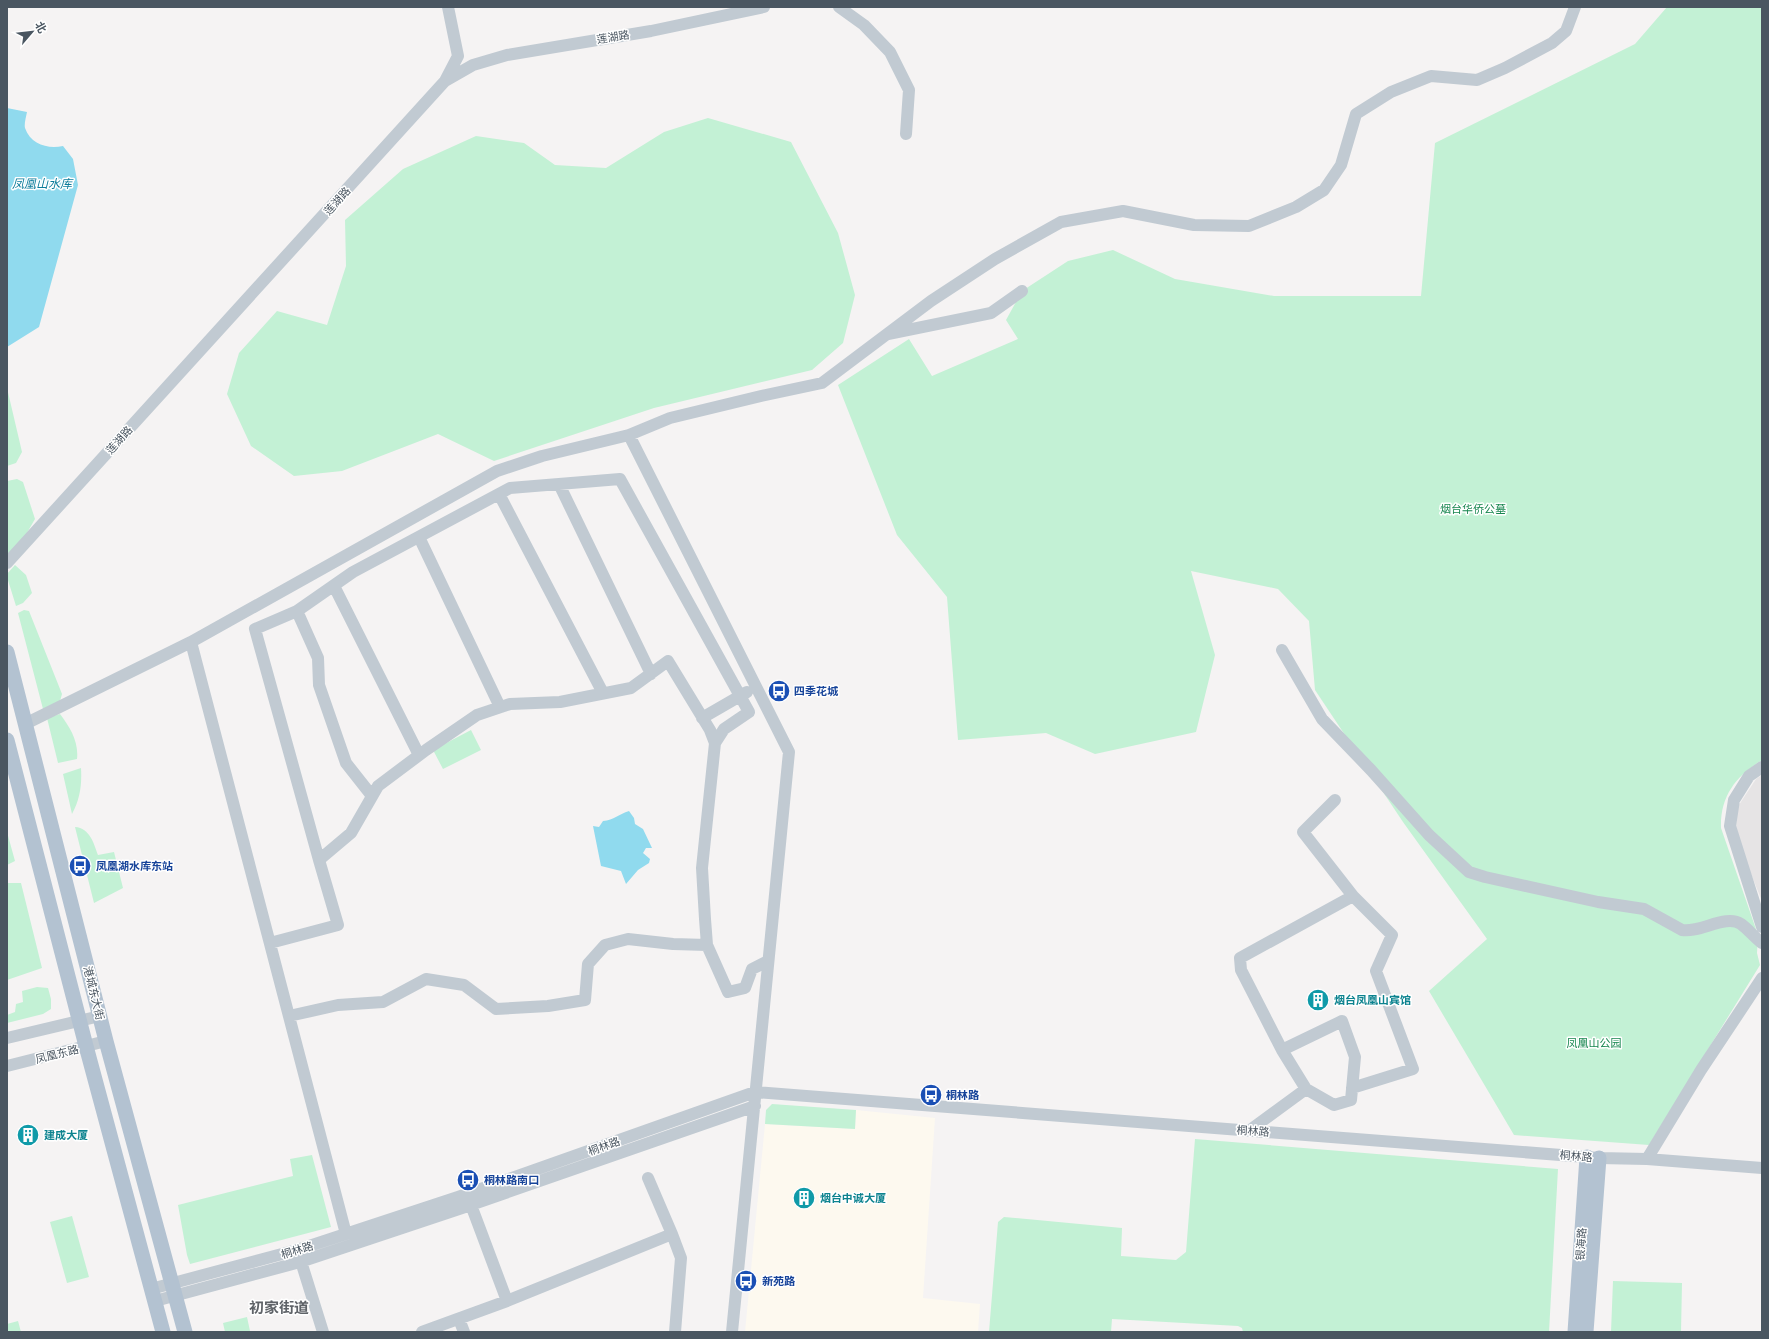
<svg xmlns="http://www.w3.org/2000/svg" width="1769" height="1339" viewBox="0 0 1769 1339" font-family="Karla,'Noto Sans SC',sans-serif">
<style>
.commercial{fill:#fdf9ef}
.education{fill:#e6e4e5}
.green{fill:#c3f1d5}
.water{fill:#90daee}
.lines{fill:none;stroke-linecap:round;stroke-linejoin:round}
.minor{stroke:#c1cad2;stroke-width:12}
.major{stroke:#b3c2d1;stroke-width:15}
.labels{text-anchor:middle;stroke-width:3;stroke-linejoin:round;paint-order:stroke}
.street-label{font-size:11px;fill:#4a5661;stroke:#fff}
.park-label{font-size:11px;fill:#17864f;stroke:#fff}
.transit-label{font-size:11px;font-weight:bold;fill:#164399;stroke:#fff;text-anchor:start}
.culture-label{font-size:11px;font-weight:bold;fill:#0d838f;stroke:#fff;text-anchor:start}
.water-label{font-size:12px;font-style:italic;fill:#0c7c9b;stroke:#fff}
.district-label{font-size:15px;font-weight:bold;fill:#5f6368;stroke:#fff}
</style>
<rect width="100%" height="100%" fill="#f5f3f3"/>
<path class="commercial" d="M856 1110 935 1118 923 1298 980 1304 978 1332H745L765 1124 855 1129Z"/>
<path class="education" d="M1762 775V901L1740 847 1736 826 1737 808 1756 779Z"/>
<path class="green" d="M1667 7H1762V760C1736 776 1720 796 1721 828L1758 935 1757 953 1760 965 1649 1145 1514 1135 1429 991 1487 939 1403 822 1315 690 1309 621 1278 589 1191 571 1215 655 1196 732 1095 754 1046 733 958 740 947 597 897 535 838 385 909 339 932 376 1018 339 1006 320 1022 291 1068 261 1113 250 1175 279 1274 296H1421L1435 143 1635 44Z
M708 118 791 142 838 233 855 295 843 343 812 370 654 408 494 461 438 434 342 471 294 476 251 446 227 394 239 353 277 311 327 325 346 266 345 220 403 169 476 136 524 143 555 165 606 168 664 132Z
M7 388 22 452 16 463 7 466Z
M17 479 23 482 35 519 24 538 7 555V481Z
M15 565 26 575 32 593 23 603 16 606 7 577V574Z
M24 610 29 611 62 694 60 701 43 709 18 613Z
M60 714C70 727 79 742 77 759L58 763 47 718Z
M471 730 481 750 443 769 433 750Z
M81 768C82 785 80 799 72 814L63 774Z
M75 827C90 828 94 844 98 855L114 852 123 888 94 903Z
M7 832 15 861 7 865Z
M7 883H21L42 968 7 980Z
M37 987 48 988 51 999V1009L43 1014 7 1023V1015L15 1012 16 1004 23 1002 22 991Z
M772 1104 856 1110 855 1129 765 1124 766 1110Z
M1195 1139 1558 1169 1549 1332H1243L1242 1328 1238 1326 1112 1319 1111 1332H989L998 1222 1004 1217 1122 1228 1121 1256 1176 1260 1186 1252Z
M312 1155 331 1227 190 1264 187 1255 178 1205 293 1176 290 1159Z
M72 1216 89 1277 67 1283 50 1222Z
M1613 1281 1682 1283 1681 1332H1611Z
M247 1317 250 1331 225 1332 223 1323Z
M18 1321 21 1332H7V1324Z"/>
<path class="water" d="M7 108 27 112C26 117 24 124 25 128 31 145 48 149 63 146L73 159 78 185 39 327 7 347Z
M629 811 634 818 635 824 643 829 652 848H646L643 853 650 859 649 863 638 870 626 884 621 871 601 866 593 826 599 827 603 821C614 820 619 814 629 811Z"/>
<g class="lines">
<path class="minor" d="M839 7 864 25 890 52 909 90 906 134
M445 81 458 56 448 7
M888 334 991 313 1022 291
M629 435 789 752 732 1332
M559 484 651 674
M499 494 603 693
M419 537 500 707
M7 563 445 81 473 65 507 55 651 31 764 7
M334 586 419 755
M297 611 318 658 319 685 346 763 372 796
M191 642 497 471 542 456 629 435 670 418 761 396 822 383 931 301 995 259 1061 222 1123 211 1194 225 1249 226 1296 207 1324 190 1341 165 1356 114 1391 92 1431 76 1477 80 1505 68 1552 43 1566 31 1575 7
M1282 650 1322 719 1371 770 1429 835 1469 872 1485 877 1598 902 1644 909 1682 930C1700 933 1726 914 1741 924 1748 929 1755 938 1762 943
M702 718 747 692
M25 724 191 642 346 1234
M1762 767 1749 776 1734 800 1730 826 1762 927
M319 860 255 629 297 611 353 572 510 488 620 479 749 712 724 729 715 743
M270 943 338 925 319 860 351 833 378 786 426 750 477 715 510 704 560 702 631 688 668 661 710 730 715 743 702 868 705 919 707 945 728 992 745 988 752 969 768 961
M289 1016 338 1005 383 1002 426 979 464 985 496 1009 548 1006 585 1000 588 964 605 945 628 939 673 944 707 945
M7 1038 100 1016
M1282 1050 1306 1089
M7 1066 106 1041
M1352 1088 1413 1069 1376 971 1392 935 1353 896
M1250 1130 1306 1089 1334 1105 1351 1100 1355 1057 1342 1021 1282 1050 1241 970 1240 958 1353 896 1303 832 1335 800
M1647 1159 1701 1070 1762 978
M648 1178 672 1234 681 1258 675 1332
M471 1205 507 1301
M299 1255 323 1332
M151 1289 297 1250 458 1197 755 1092 1599 1158 1647 1159 1762 1168
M155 1301 300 1262 462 1208 755 1106
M459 1319 464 1332
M422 1332 507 1301 672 1234"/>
<path class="major" d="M7 652 106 1041 185 1332
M7 740 86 1046 163 1332
M1575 1332 1587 1157
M1586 1332 1599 1158"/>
</g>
<defs>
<g id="bus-disc" transform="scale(1.15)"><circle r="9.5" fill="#1a4fb4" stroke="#fff"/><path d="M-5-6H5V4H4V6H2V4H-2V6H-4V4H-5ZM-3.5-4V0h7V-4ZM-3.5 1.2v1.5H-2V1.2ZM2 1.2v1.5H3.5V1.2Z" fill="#fff"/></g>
<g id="building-disc" transform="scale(1.15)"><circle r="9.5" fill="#0f9aa8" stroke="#fff"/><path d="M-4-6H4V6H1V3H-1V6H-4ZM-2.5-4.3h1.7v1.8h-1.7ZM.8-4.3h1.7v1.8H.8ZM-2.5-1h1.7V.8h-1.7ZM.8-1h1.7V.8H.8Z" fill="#fff"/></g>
</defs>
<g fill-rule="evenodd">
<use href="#bus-disc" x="779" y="691"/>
<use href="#bus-disc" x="80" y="866"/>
<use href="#building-disc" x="1318" y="1000"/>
<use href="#bus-disc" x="931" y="1095"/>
<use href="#building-disc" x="28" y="1135"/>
<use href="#bus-disc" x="468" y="1180"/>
<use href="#building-disc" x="804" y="1198"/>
<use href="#bus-disc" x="746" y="1281"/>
</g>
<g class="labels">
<g class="street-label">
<text transform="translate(613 37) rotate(-9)" y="4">莲湖路</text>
<text transform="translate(337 201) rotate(-48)" y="4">莲湖路</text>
<text transform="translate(119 440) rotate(-48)" y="4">莲湖路</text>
<text transform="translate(94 993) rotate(76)" y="4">港城东大街</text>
<text transform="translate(57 1054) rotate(-14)" y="4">凤凰东路</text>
<text transform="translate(1253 1131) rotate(4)" y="4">桐林路</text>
<text transform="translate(604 1146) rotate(-20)" y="4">桐林路</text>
<text transform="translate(1576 1156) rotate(5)" y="4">桐林路</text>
<text transform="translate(1581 1244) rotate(-86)" y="4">银海路</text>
<text transform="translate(297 1250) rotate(-17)" y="4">桐林路</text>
</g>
<g class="park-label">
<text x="1473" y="513">烟台华侨公墓</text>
<text x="1594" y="1047">凤凰山公园</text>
</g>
<g class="transit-label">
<text x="794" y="695">四季花城</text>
<text x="96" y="870">凤凰湖水库东站</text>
<text x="946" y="1099">桐林路</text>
<text x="484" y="1184">桐林路南口</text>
<text x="762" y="1285">新苑路</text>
</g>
<g class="culture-label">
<text x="1334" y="1004">烟台凤凰山宾馆</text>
<text x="44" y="1139">建成大厦</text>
<text x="820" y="1202">烟台中诚大厦</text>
</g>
<g class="water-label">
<text x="42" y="188">凤凰山水库</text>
</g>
<g class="district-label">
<text x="279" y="1313">初家街道</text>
</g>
</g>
<rect width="1769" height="1339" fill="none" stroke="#4a5661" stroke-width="16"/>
<g transform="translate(32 32) rotate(62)" stroke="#ffffff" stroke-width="3" paint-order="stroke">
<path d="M0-3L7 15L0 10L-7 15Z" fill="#4a5661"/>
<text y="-6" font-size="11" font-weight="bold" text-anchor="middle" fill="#4a5661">北</text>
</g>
</svg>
